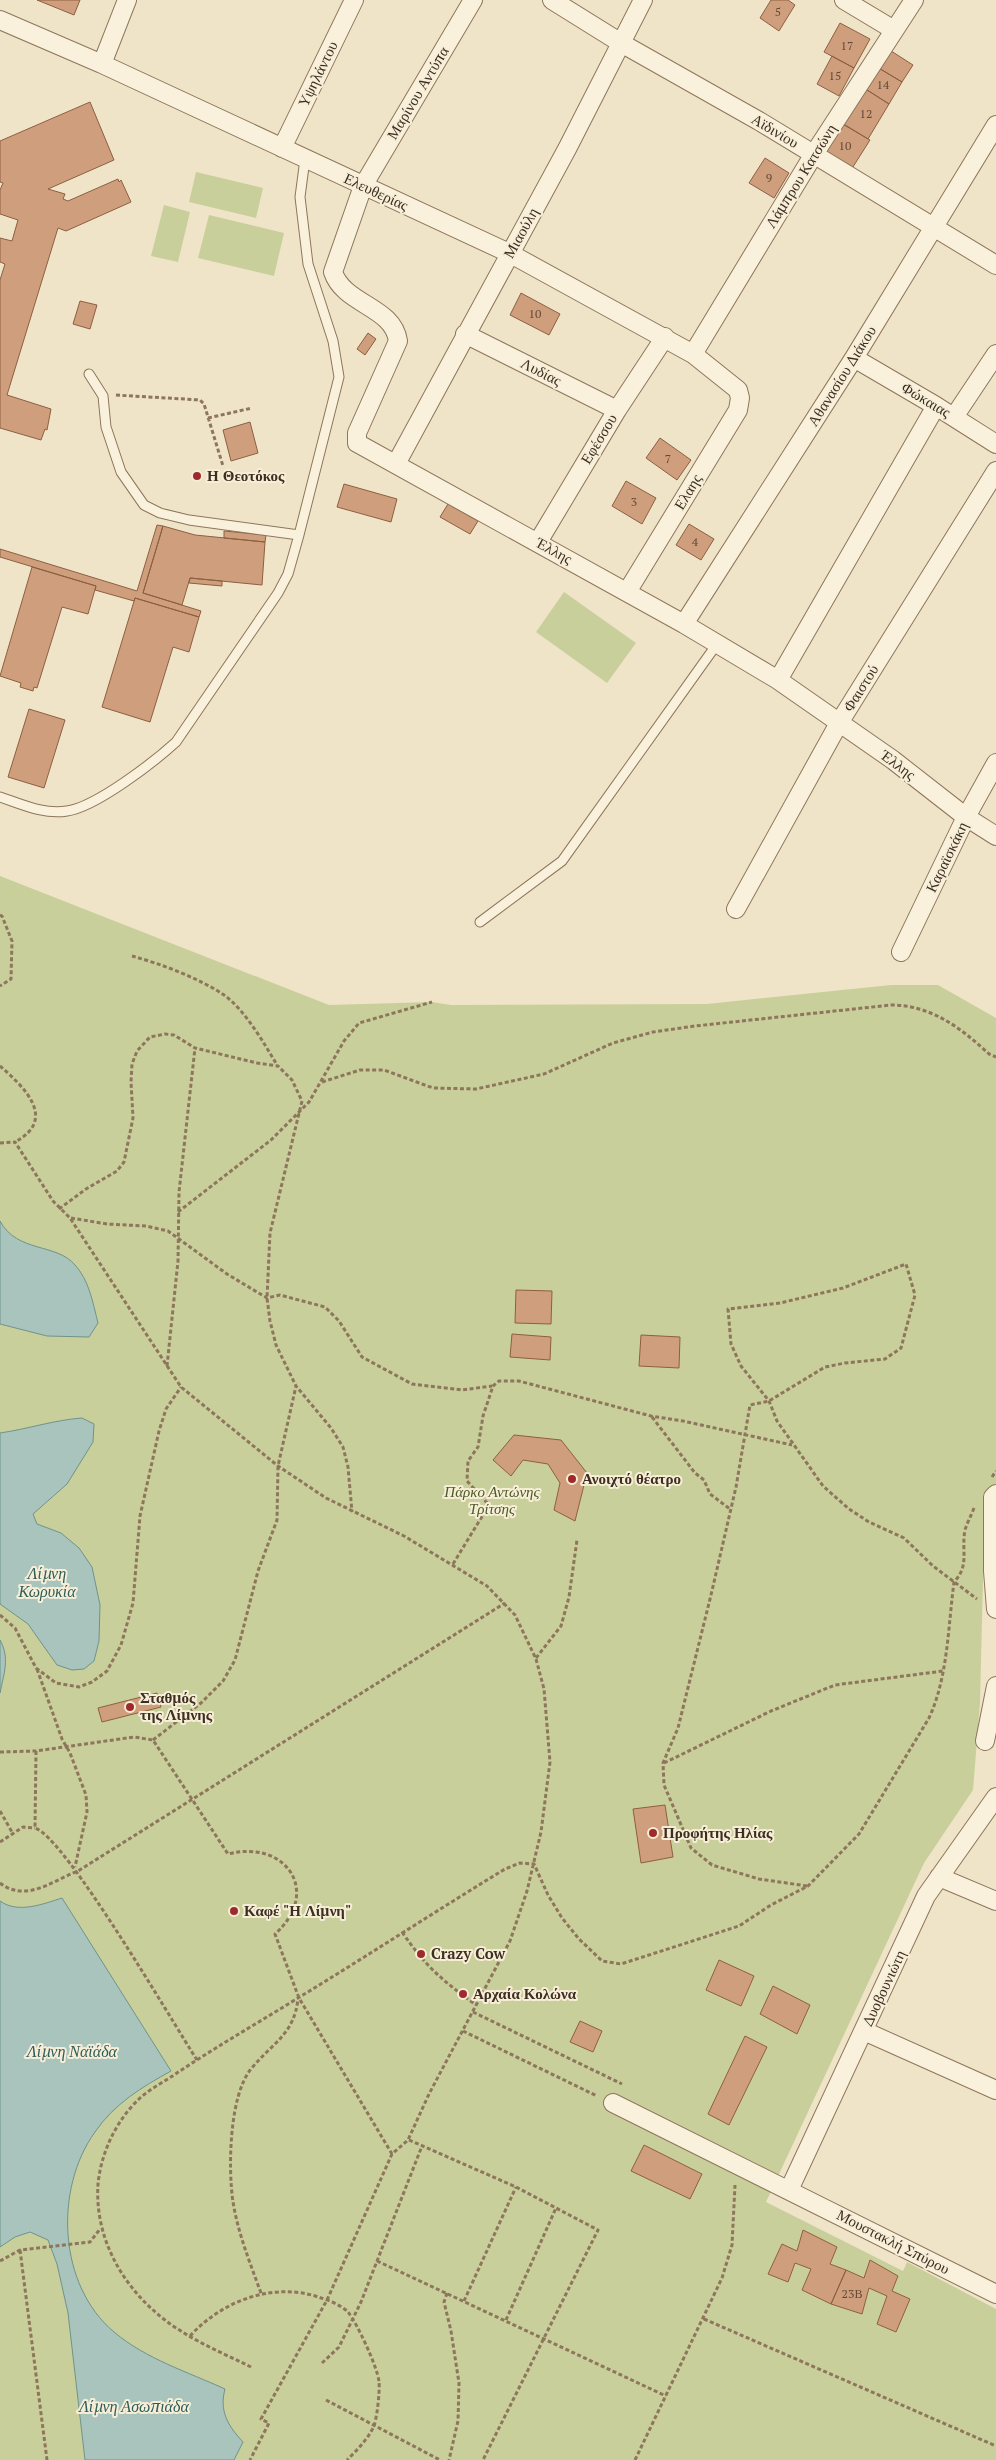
<svg xmlns="http://www.w3.org/2000/svg" width="996" height="2460" viewBox="0 0 996 2460" font-family="'PT Serif',serif">
<style>
.green{fill:#c9cf9b}
.water{fill:#a9c4bc;stroke:#6f938a}
.building{fill:#cf9f7d;stroke:#8d5f41}
.lines{fill:none;stroke-linecap:round;stroke-linejoin:round}
.service-casing{stroke:#8d765c;stroke-width:11}
.minor-casing{stroke:#8d765c;stroke-width:20}
.path{stroke:#8d765c;stroke-width:3;stroke-dasharray:4 2.5;stroke-linecap:butt}
.service{stroke:#faf1dc;stroke-width:9}
.minor{stroke:#faf1dc;stroke-width:18}
.poi-dot{fill:#9e2a2b;stroke:#f7eed8;stroke-width:2}
.labels{text-anchor:middle;stroke-width:4;stroke-linejoin:round;paint-order:stroke}
.number-label{font-size:12px;fill:#624a37}
.street-label{font-size:15px;fill:#3d2e20;stroke:#f7eed8}
.poi-label{font-size:15px;font-weight:bold;fill:#3d2e20;stroke:#f7eed8;text-anchor:start}
.park-label{font-size:15px;font-style:italic;fill:#4d5a26;stroke:#f7eed8}
.water-label{font-size:16px;font-style:italic;fill:#2f5d5a;stroke:#f7eed8}
</style>
<rect width="100%" height="100%" fill="#f0e4c8"/>
<path class="green" d="M196 172 263 188 256 218 189 202Z
M164 205 190 212 178 262 151 256Z
M209 215 284 233 274 276 198 258Z
M564 592 636 643 607 683 536 632Z
M0 876 329 1005 432 1002 451 1005 707 1004 891 985H938L996 1018V1483L985 1499 980 1703 973 1790 924 1863 766 2202 903 2271 907 2262 996 2309V2460H0Z"/>
<path class="water" d="M0 1221C17 1253 57 1243 75 1265 89 1280 93 1303 98 1323L89 1337 47 1336 0 1324Z
M82 1418 94 1424 93 1442 67 1484 33 1514 37 1524 61 1533 79 1548 92 1567 100 1605 99 1641 94 1661 84 1669 72 1670 57 1665 28 1624 0 1604V1433C28 1429 54 1420 82 1418Z
M0 1640C10 1658 4 1673 0 1693Z
M62 1898 171 2071C142 2087 114 2104 95 2132 54 2189 58 2285 114 2332 146 2359 188 2372 225 2389 219 2411 228 2426 243 2442L234 2460H85L68 2313 57 2264 48 2240 30 2232 15 2237 0 2247V1901C18 1914 43 1904 62 1898Z"/>
<path class="building" d="M37 0H80L74 15Z
M771 0H788L795 5 779 31 760 18Z
M840 23 870 39 854 68 824 52Z
M888 49 913 65 902 82 877 67Z
M832 56 854 68 839 96 817 84Z
M877 67 902 82 889 104 864 88Z
M864 88 889 104 868 139 842 123Z
M90 102 114 160 48 189 65 194 63 199 68 201 118 179 119 182 121 180 131 202 66 231 58 228 7 395 51 409 47 430 45 429 41 440 0 428V280L5 264 0 262V238L12 241 18 220 0 214V190L3 183 0 182V141Z
M839 122 870 140 851 170 821 151Z
M765 158 789 173 774 198 749 183Z
M521 293 560 314 549 335 510 315Z
M80 301 97 305 90 329 73 324Z
M368 333 376 339 365 355 357 349Z
M250 422 258 453 231 461 223 430Z
M660 438 691 460 677 480 646 458Z
M626 481 656 498 642 524 612 506Z
M344 484 397 499 391 522 337 507Z
M448 504 478 521 470 534 440 517Z
M689 524 714 539 701 560 676 545Z
M157 525 163 526 143 593 201 611 199 617 135 598 134 601 95 590 96 586 0 557V549L137 591Z
M163 526 195 535 265 542 262 585 190 578 182 605 143 593Z
M224 531 266 535 265 542 224 538Z
M32 567 96 586 88 614 62 607 37 688 34 687 33 691 20 687 21 683 0 676Z
M190 578 222 581V586L189 583Z
M135 598 199 617 189 652 173 647 150 722 102 707Z
M29 709 65 720 44 788 8 777Z
M516 1290 552 1291 551 1324 515 1323Z
M512 1334 551 1337 550 1360 510 1357Z
M641 1335 680 1337 679 1368 639 1366Z
M514 1435 561 1440 587 1473 575 1521 554 1510 560 1483 548 1464 523 1460 511 1476 493 1460Z
M157 1693 161 1707 102 1722 98 1708Z
M665 1805 673 1857 641 1863 633 1809Z
M719 1960 754 1976 741 2006 706 1990Z
M773 1986 810 2005 797 2034 760 2014Z
M580 2021 602 2031 593 2052 570 2042Z
M745 2036 767 2047 729 2125 708 2114Z
M644 2145 702 2174 690 2199 631 2171Z
M803 2230 837 2247 830 2264 846 2270 831 2304 802 2290 811 2269 795 2263 788 2282 768 2274 782 2244 797 2251Z
M870 2260 898 2276 892 2291 910 2299 896 2332 877 2324 887 2296 869 2288 862 2314 831 2304 846 2270 864 2278Z"/>
<g class="lines">
<g class="service-casing">
<path id="service" d="M89 374 103 396 106 427 121 472 144 505 160 513 189 520 299 535 339 377 333 341 308 264 300 197 305 159
M0 797C21 804 44 815 67 811 96 807 154 762 176 742L278 593 288 574 299 535
M480 922 562 861 717 644"/>
</g>
<g class="minor-casing">
<path id="minor" d="M473 0 363 186 333 272C344 305 393 306 398 341L357 433V443L684 624 778 680 893 760 966 817 996 836
M552 0 621 43 759 121 996 265
M844 0 894 30
M0 20 102 64 509 253 693 354 738 390 740 398 738 410 627 592
M102 64 127 0
M282 148 354 0
M465 334 617 410
M693 354 814 154 914 0
M854 358 936 406 996 444
M954 417 996 354
M396 464 567 149 643 0
M538 542 617 410 665 337
M684 624 854 358 996 125
M778 680 936 406
M736 909 839 723 996 471
M901 952 966 817 996 763
M996 1494 993 1497V1571L996 1609
M985 1741 996 1686
M939 1877 996 1901
M864 2031 996 2090
M613 2103 996 2294
M789 2190 926 1896 996 1797"/>
</g>
<path class="path" d="M116 395 200 400 204 404 223 466
M208 418 252 408
M0 915 2 916 12 941 11 979 0 986
M132 956C161 964 199 978 224 995 245 1010 264 1043 277 1065
M0 1066C24 1087 58 1119 15 1142
M322 1082 360 1070H384L433 1088 476 1089 544 1074 613 1043 653 1032 695 1026 891 1005C931 1005 961 1028 989 1054L996 1057
M0 1143 15 1142 53 1201 70 1218 181 1387 278 1466 326 1498 404 1536 487 1586 515 1615 536 1659 544 1689 550 1762 541 1832 527 1891 510 1941 429 2094 408 2140 392 2154 327 2300 261 2419 269 2423 250 2460
M59 1209 86 1189 117 1171 124 1162 133 1118 131 1082 132 1064 137 1051 150 1037 165 1034 174 1035 195 1048 257 1063 278 1066 292 1080 302 1101 270 1233 267 1298 270 1321 276 1345 296 1386 331 1428 343 1447 348 1467 352 1512
M178 1212 271 1140 309 1102 344 1041 359 1023 432 1002
M71 1218 107 1224 146 1226 168 1231 227 1274 267 1298 280 1295 325 1307 339 1321 362 1357 412 1384 462 1390 492 1386
M167 1366 178 1261 179 1192 195 1048
M652 1417 695 1473 704 1480 710 1494 730 1509
M992 1477 996 1471
M453 1564 489 1505 467 1481 468 1461 478 1447 483 1416 493 1386 499 1381H519L651 1416 683 1421 792 1445
M0 1615 15 1628 36 1668 56 1683 79 1687 92 1682 107 1671 121 1645 133 1603 140 1516 159 1431 166 1409 181 1387
M536 1658 561 1626 569 1597 577 1540
M37 1669 62 1739 70 1753 86 1795 87 1812 75 1867
M153 1740 201 1703 223 1681 235 1660 258 1571 277 1520 278 1466 296 1386
M36 1751 35 1828C65 1837 173 2023 197 2060
M0 1752 36 1751 134 1737 153 1740 228 1854C286 1839 322 1892 275 1934L299 1998 392 2154
M664 1763 771 1711 835 1685 943 1671
M0 1811 12 1832
M0 1842 23 1827 35 1828
M0 1883C26 1903 52 1881 78 1871L505 1603
M807 1886 759 1879 712 1865 691 1848 664 1785 663 1763 678 1728 711 1595 736 1487 750 1405 769 1401 825 1367 845 1363 885 1359 901 1348 915 1295 906 1264 843 1288 780 1303 728 1309 731 1344 741 1366 769 1401 777 1421 823 1486 849 1509 869 1522 904 1538 933 1566 977 1599
M402 1932C426 1967 443 1981 476 2005
M473 2012 622 2084
M463 2031 597 2096
M409 2140 516 2187 598 2230 483 2460
M20 2250 47 2460
M0 2261 20 2250 90 2242 100 2229
M377 2261 666 2396
M261 2293C250 2263 238 2233 233 2202 228 2169 229 2096 251 2069 272 2043 294 2035 298 1999
M447 2293 444 2302 451 2331 459 2383 458 2421 449 2460
M464 2301 516 2187
M704 2319 996 2446
M506 2320 556 2208
M190 2336C223 2300 275 2281 321 2298 329 2300 342 2306 348 2312 357 2323 378 2368 379 2382 380 2390 377 2421 373 2428 367 2440 357 2450 347 2460
M322 2363 339 2347 361 2302 422 2146
M251 2367C229 2356 205 2346 184 2333 131 2301 94 2246 98 2184 101 2153 116 2121 138 2100 148 2090 162 2083 174 2075 214 2048 256 2024 298 1998 367 1956 436 1911 505 1869L520 1863 534 1864 548 1895 562 1918 579 1939 602 1961 621 1964 739 1926 771 1905 808 1886 859 1834 929 1718C948 1677 948 1627 954 1582 970 1565 961 1551 965 1530 967 1523 971 1516 974 1508
M326 2400 440 2460
M635 2460 722 2278 732 2245 735 2185"/>
<use href="#service" class="service"/>
<use href="#minor" class="minor"/>
</g>
<g class="poi-dot">
<circle cx="197" cy="476" r="5"/>
<circle cx="572" cy="1479" r="5"/>
<circle cx="130" cy="1707" r="5"/>
<circle cx="653" cy="1833" r="5"/>
<circle cx="234" cy="1911" r="5"/>
<circle cx="421" cy="1954" r="5"/>
<circle cx="463" cy="1994" r="5"/>
</g>
<g class="labels">
<g class="number-label">
<text x="778" y="16">5</text>
<text x="847" y="50">17</text>
<text x="835" y="80">15</text>
<text x="883" y="89">14</text>
<text x="866" y="118">12</text>
<text x="845" y="150">10</text>
<text x="769" y="182">9</text>
<text x="535" y="318">10</text>
<text x="668" y="463">7</text>
<text x="634" y="506">3</text>
<text x="695" y="546">4</text>
<text x="852" y="2298">23Β</text>
</g>
<g class="street-label">
<text transform="translate(318 74) rotate(-64)" y="5">Υψηλάντου</text>
<text transform="translate(418 93) rotate(-59)" y="5">Μαρίνου Αντύπα</text>
<text transform="translate(775 131) rotate(31)" y="5">Αϊδινίου</text>
<text transform="translate(801 176) rotate(-58)" y="5">Λάμπρου Κατσώνη</text>
<text transform="translate(376 192) rotate(25)" y="5">Ελευθερίας</text>
<text transform="translate(521 233) rotate(-61)" y="5">Μιαούλη</text>
<text transform="translate(541 372) rotate(27)" y="5">Λυδίας</text>
<text transform="translate(842 376) rotate(-58)" y="5">Αθανασίου Διάκου</text>
<text transform="translate(926 400) rotate(31)" y="5">Φώκαιας</text>
<text transform="translate(599 439) rotate(-59)" y="5">Εφέσσου</text>
<text transform="translate(688 492) rotate(-59)" y="5">Ελαης</text>
<text transform="translate(554 551) rotate(29)" y="5">Έλλης</text>
<text transform="translate(861 688) rotate(-58)" y="5">Φαιστού</text>
<text transform="translate(898 765) rotate(37)" y="5">Έλλης</text>
<text transform="translate(947 857) rotate(-64)" y="5">Καραϊσκάκη</text>
<text transform="translate(884 1988) rotate(-65)" y="5">Δυοβουνιώτη</text>
<text transform="translate(893 2242) rotate(27)" y="5">Μουστακλή Σπύρου</text>
</g>
<g class="poi-label">
<text x="207" y="481">Η Θεοτόκος</text>
<text x="582" y="1484">Ανοιχτό θέατρο</text>
<text x="140" y="1703">Σταθμός<tspan x="140" dy="17">της Λίμνης</tspan></text>
<text x="663" y="1838">Προφήτης Ηλίας</text>
<text x="244" y="1916">Καφέ "Η Λίμνη"</text>
<text x="431" y="1959">Crazy Cow</text>
<text x="473" y="1999">Αρχαία Κολώνα</text>
</g>
<g class="park-label">
<text x="492" y="1497">Πάρκο Αντώνης<tspan x="492" dy="17">Τρίτσης</tspan></text>
</g>
<g class="water-label">
<text x="47" y="1579">Λίμνη<tspan x="47" dy="18">Κωρυκία</tspan></text>
<text x="72" y="2057">Λίμνη Ναϊάδα</text>
<text x="134" y="2412">Λίμνη Ασωπιάδα</text>
</g>
</g>
</svg>
